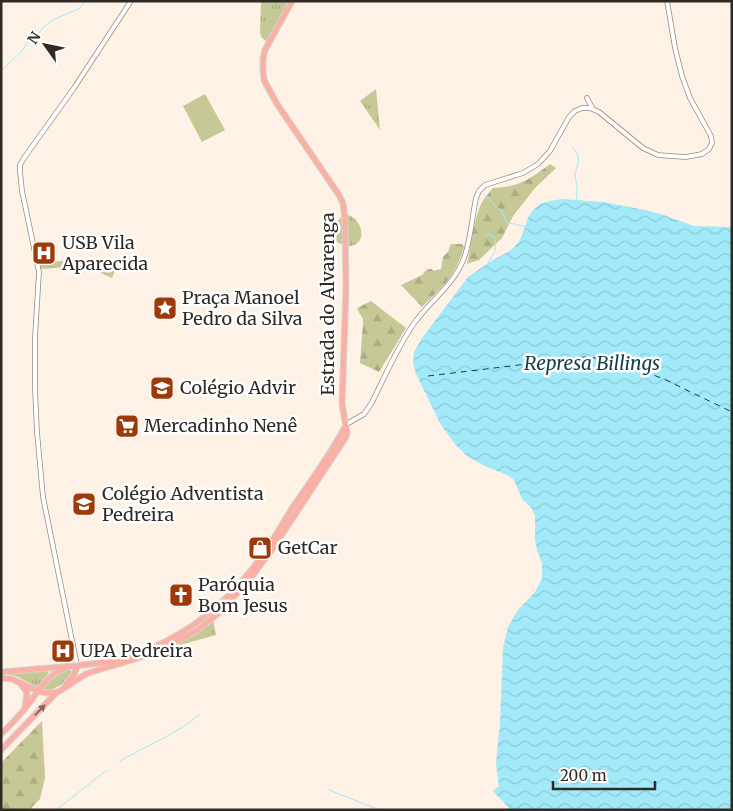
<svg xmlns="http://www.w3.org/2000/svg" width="733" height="811" viewBox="0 0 733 811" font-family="Merriweather,serif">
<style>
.forest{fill:url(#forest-firs)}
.park{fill:url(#park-tufts)}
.pitch{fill:#c6c996}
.water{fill:url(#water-waves)}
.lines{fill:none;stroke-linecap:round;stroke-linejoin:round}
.stream{stroke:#a2eaf9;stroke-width:1}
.ferry{stroke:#123e46;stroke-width:1;stroke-dasharray:6 5;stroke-linecap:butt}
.tertiary-casing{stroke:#97897d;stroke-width:5.5}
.primary-casing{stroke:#d6d4d3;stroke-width:7}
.tertiary{stroke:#fff;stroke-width:4}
.primary{stroke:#fbb0a6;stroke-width:5}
.oneway{fill:#8b665f}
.labels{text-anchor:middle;stroke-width:5;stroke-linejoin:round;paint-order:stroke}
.poi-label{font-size:18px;fill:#302a25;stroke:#fff;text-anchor:start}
.street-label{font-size:18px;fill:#302a25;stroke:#fff}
.water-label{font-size:19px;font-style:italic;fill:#123e46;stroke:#fff}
</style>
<defs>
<pattern id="forest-firs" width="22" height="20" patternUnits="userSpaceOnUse" patternTransform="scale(1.25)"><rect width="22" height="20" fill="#c6c996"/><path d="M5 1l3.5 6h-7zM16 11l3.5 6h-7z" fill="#aaad81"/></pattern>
<pattern id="park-tufts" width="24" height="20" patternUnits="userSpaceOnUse" patternTransform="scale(1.25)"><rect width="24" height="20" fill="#c6c996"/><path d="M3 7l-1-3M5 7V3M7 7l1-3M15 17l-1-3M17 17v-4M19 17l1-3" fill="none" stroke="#aaad81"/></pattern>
<pattern id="water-waves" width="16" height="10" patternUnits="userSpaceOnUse" patternTransform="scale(1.25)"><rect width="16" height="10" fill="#a2eaf9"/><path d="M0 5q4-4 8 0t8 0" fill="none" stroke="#8cc9d5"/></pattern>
</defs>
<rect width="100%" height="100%" fill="#fef1e6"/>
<path class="forest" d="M550 164 556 168 535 188 513 216 502 238 479 260 467 264C471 246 474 220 481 204 484 198 489 193 493 188 519 187 530 179 550 164Z
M451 244H462L464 247C455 277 443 286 422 307L401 285 422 275 427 269H431L434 271 441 269 443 257 448 252Z
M371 301 406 328 379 372 360 363 363 323V319L357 309 359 307Z
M42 721 45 778 40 799 29 810H1V763Z"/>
<path class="park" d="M261 1H289L267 42 262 38 260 33Z
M376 89 380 130 360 101Z
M345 214C364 218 368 245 349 246 346 246 344 245 341 244 339 243 336 242 335 241 328 233 338 218 345 214Z
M82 259 94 262 115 271 112 278 85 266 40 269 39 263Z
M213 620 216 635 166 649Z
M67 670H70L72 672V677L65 683 49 691 44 689V686L58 673Z
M47 671 49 672 48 674 37 687 16 676 5 674V673Z"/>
<path class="pitch" d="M205 94 225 130 202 142 183 106Z"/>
<path class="water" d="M562 199 603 202 645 210 661 214 694 226 732 227V810H511L493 791 499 786 496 763 500 723 503 648 508 627 517 611 535 592 542 579V563L537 550 535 540V516L531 507 522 499 514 480 509 476 481 464 467 456 455 444 441 425 416 374 413 363 414 352 422 338 468 277 488 263 511 250 516 245 521 238 528 218 532 211 540 204 550 201Z"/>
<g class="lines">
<path class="stream" d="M1 71 22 51 30 39 37 35 45 26 53 20 78 9 82 6 85 1
M573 148C583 160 577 162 575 175 575 179 577 183 577 187 577 191 576 195 577 200
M484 194 496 207 501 210 507 223 515 224 525 227
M485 235 489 234 495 238C497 253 495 250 488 263
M120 761C146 746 177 734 200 714
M329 790 380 810
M56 810 107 770"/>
<path class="ferry" d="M428 376 585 357 618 360 668 381 732 412"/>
<g class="tertiary-casing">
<path id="tertiary" d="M587 98 593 109
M345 425 364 414 371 404C385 377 397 347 415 322 431 300 454 285 464 258 471 239 472 217 476 198L479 191 485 185 523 173 538 164 550 151 569 117 575 111 582 108H590L599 112 643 148 658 155 670 156 686 157 702 154 709 149 712 143 711 136 690 98 682 76 675 48 667 1
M77 665 43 497 37 432 35 388V337L39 272 22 191 20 171V165L24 158 74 88 131 1"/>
</g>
<g class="primary-casing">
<path id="primary" d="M1 672C25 670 49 668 73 666 93 664 114 662 133 655 179 640 218 611 249 573 266 553 279 529 293 507 311 481 330 455 345 427
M1 678 12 679 38 691 47 693 58 692 86 674 101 669 122 663 157 652 196 631 220 612 253 575 275 545 346 437 347 433 342 404 346 289 345 219 343 203 339 195 277 104 264 80 263 69V59L265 50 292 1
M20 683 27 692 25 707
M66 684C72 678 76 674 77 665
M1 734C9 727 16 719 23 711 36 696 44 676 64 669
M1 750 56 693"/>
</g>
<use href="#tertiary" class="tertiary"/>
<use href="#primary" class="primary"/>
</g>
<defs><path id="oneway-solid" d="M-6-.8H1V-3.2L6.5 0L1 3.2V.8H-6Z" transform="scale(1.25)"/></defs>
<use class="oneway" href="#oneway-solid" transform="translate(40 710) rotate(-46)"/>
<defs>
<g id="hospital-square" transform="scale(1.25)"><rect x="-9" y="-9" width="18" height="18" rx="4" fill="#9e3a09" stroke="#fff"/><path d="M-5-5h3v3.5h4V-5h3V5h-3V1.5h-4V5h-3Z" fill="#fff"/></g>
<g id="sight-square" transform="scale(1.25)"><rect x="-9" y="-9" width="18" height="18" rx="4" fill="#9e3a09" stroke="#fff"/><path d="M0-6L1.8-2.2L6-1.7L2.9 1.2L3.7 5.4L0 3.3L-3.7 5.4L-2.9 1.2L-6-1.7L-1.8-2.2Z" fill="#fff"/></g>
<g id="school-square" transform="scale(1.25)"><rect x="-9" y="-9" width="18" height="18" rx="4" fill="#9e3a09" stroke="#fff"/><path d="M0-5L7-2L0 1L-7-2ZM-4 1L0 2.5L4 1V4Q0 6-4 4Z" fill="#fff"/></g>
<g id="supermarket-square" transform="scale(1.25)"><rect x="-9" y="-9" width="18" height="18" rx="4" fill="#9e3a09" stroke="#fff"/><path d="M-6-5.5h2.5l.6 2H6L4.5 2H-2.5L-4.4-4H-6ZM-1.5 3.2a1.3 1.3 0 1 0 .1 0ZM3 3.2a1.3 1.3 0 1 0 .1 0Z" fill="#fff"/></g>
<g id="shop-square" transform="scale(1.25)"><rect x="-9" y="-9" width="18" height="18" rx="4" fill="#9e3a09" stroke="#fff"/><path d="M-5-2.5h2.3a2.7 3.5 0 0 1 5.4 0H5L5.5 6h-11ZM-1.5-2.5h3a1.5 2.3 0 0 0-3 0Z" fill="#fff"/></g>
<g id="church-square" transform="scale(1.25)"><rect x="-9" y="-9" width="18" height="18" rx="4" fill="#9e3a09" stroke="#fff"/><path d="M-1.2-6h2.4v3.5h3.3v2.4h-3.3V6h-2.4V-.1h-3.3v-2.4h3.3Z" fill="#fff"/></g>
</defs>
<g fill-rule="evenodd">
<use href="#hospital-square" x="44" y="253"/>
<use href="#sight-square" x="165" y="308"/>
<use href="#school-square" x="162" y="388"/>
<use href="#supermarket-square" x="127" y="426"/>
<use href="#school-square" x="84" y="504"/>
<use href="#shop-square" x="260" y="548"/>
<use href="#church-square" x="181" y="595"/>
<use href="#hospital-square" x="63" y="651"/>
</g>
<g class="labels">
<g class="poi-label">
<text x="62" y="249">USB Vila<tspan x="62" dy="21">Aparecida</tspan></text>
<text x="182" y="304">Praça Manoel<tspan x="182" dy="21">Pedro da Silva</tspan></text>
<text x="180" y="394">Colégio Advir</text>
<text x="144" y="432">Mercadinho Nenê</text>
<text x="102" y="500">Colégio Adventista<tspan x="102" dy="21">Pedreira</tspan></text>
<text x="278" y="554">GetCar</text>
<text x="198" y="591">Paróquia<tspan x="198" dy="21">Bom Jesus</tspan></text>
<text x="80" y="657">UPA Pedreira</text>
</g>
<g class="street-label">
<text transform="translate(328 304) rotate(-90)" y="6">Estrada do Alvarenga</text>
</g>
<g class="water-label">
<text x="592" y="370">Represa Billings</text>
</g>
</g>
<rect width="733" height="811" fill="none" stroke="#302a25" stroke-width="5"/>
<g transform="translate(45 45) rotate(303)" stroke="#ffffff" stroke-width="4" paint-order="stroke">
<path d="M0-4L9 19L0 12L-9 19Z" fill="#302a25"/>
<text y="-8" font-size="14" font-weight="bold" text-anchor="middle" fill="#302a25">N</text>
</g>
<path d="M553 781v8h102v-8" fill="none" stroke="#302a25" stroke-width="2.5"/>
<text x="560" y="781" font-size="15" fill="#302a25" stroke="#ffffff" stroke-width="4" paint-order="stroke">200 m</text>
</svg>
